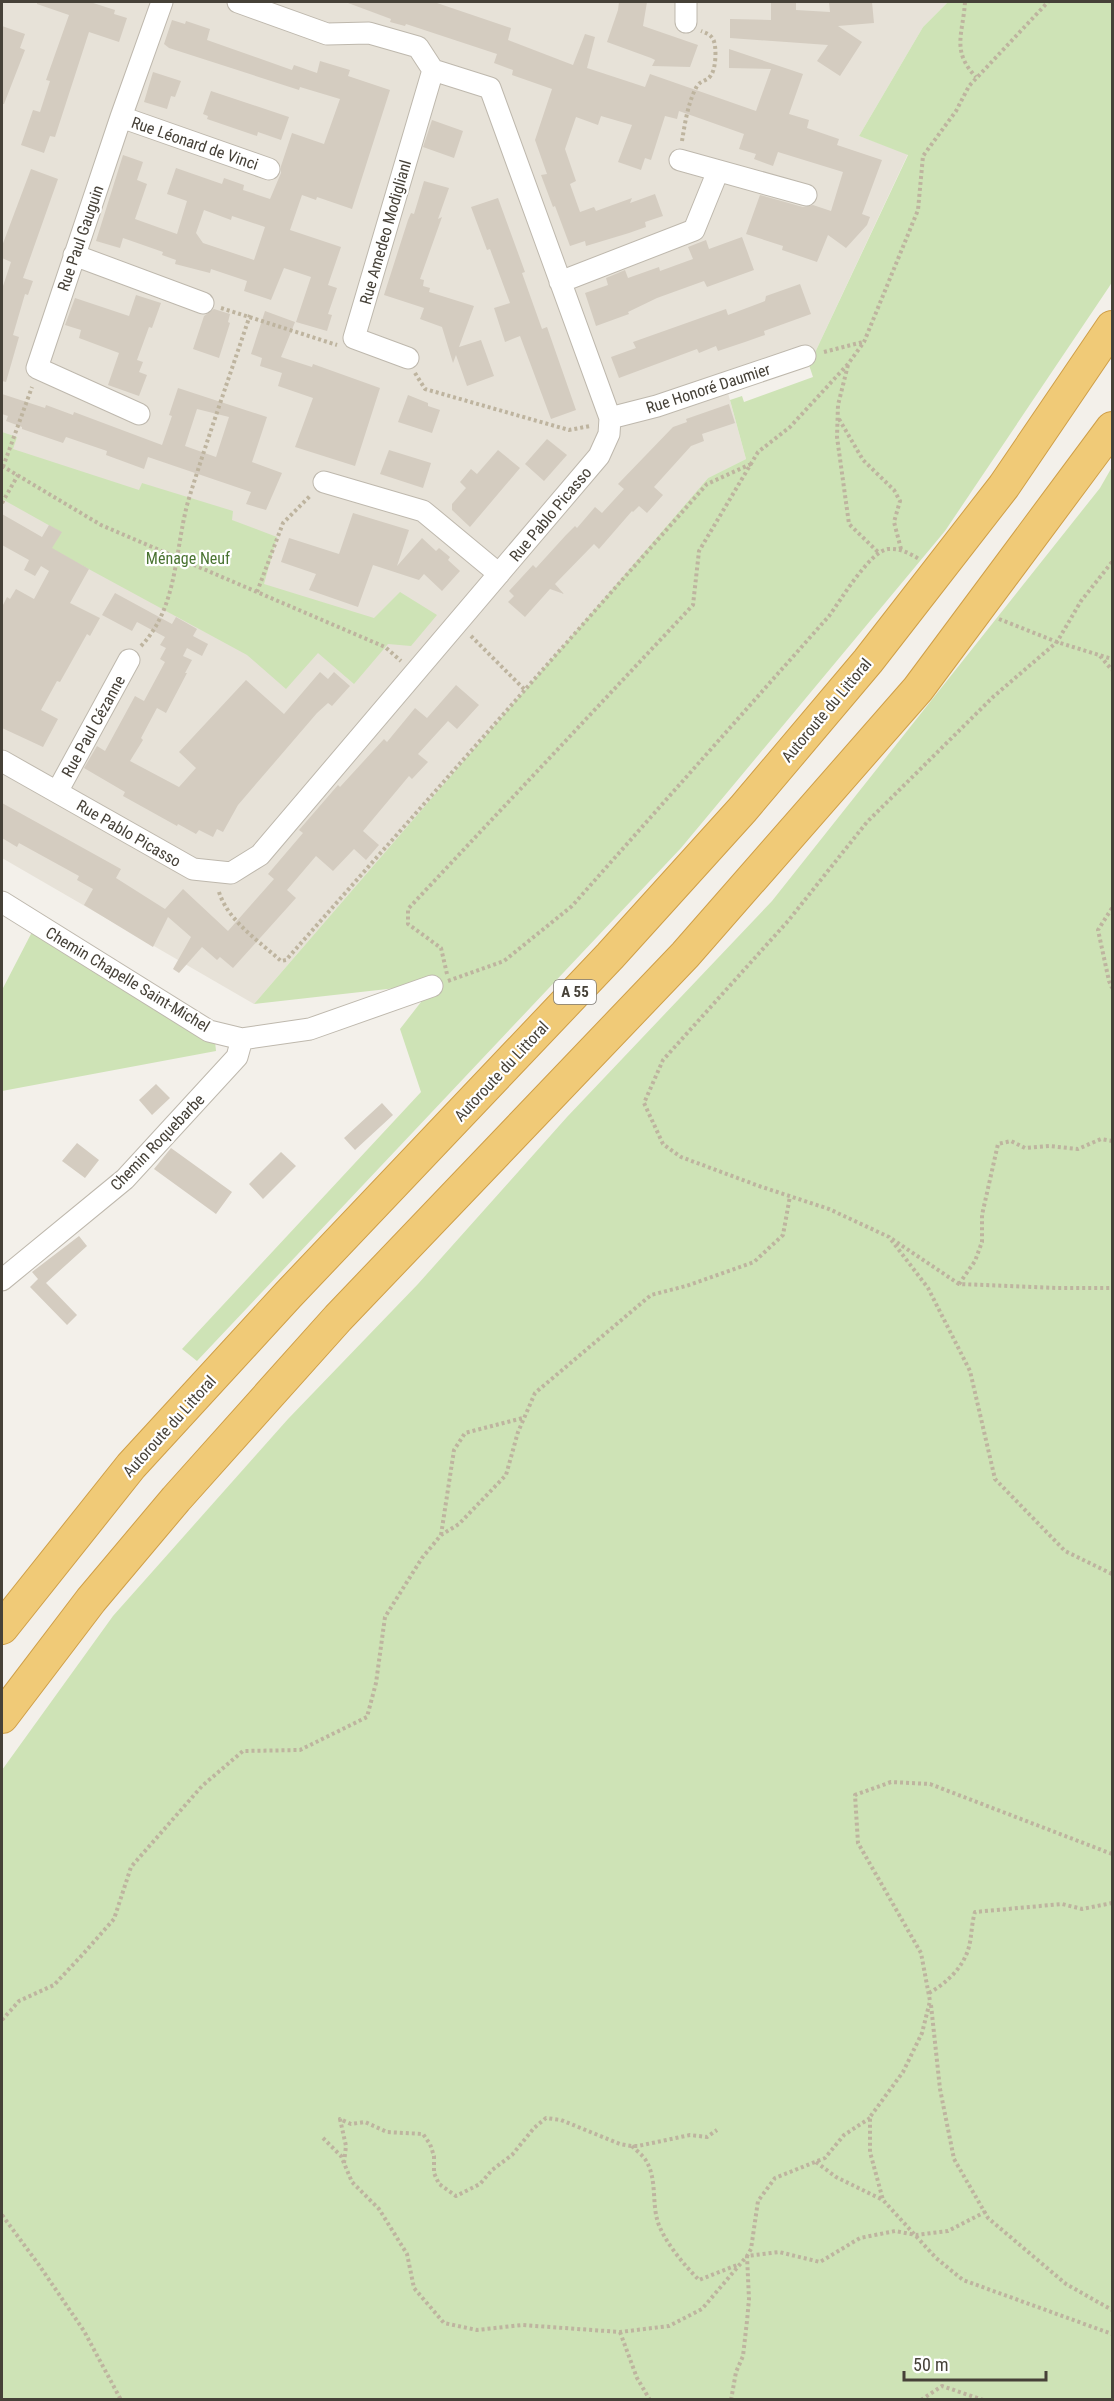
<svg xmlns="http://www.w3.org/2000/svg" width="1114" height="2401" viewBox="0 0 1114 2401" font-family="'Roboto Condensed',sans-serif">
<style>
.residential{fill:#e7e2d8}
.green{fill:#cee3b6}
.building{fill:#d4ccc0;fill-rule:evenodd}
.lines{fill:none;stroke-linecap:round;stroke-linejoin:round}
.minor-casing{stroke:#beb8ad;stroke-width:23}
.highway-casing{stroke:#cf9f48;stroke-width:34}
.path{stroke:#beb49f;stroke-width:4;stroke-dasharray:3 3;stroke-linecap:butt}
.minor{stroke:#fff;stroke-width:21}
.highway{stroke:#f0ca77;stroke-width:32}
.labels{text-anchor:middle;stroke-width:4.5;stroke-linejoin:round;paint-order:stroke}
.shield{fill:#fff;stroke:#7e7a74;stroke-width:1.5}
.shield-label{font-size:15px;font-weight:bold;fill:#464138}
.street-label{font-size:16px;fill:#464138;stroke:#fff}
.park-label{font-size:16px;fill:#497331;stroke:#fff}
</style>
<rect width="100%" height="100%" fill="#f3f0ea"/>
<path class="residential" d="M2 2H948L923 27 859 136 908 154 811 361 728 393 746 459 708 478 254 1004 2 858Z"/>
<path class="green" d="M948 2H1112V282L1109 287 945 531 681 848 197 1361 182 1349 421 1092 400 1029 421 1002 414 986 254 1004 708 478 746 459 730 400 742 396 744 402 813 377 808 362 811 361 908 155 859 136 923 27Z
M2 432 17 437 13 449 139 490 142 483 233 511 232 520 277 537 264 584 374 618 400 592 437 615 411 646 388 644 354 684 318 653 286 689 247 655 50 548 61 532 2 499Z
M1112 467V2399H2V1770L113 1616 288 1419 418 1284 567 1117 772 901 1100 488Z
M32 932 215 1041 216 1051 2 1091V990Z"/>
<path class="building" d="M37 2H90L115 10 114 14 127 18 119 42 89 32 55 137 50 136 44 153 21 145 33 110 40 112 50 81 46 80 69 15 37 4Z
M348 2H434L511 28 508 40 573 65 585 34 595 37 587 68 645 87 650 74 756 111 771 69 729 68V49L803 74 789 114 809 120 807 128 839 139 837 145 882 160 862 214 870 217 867 225 846 248 828 235 817 262 782 250 783 246 746 234 760 195 803 207 813 205 831 211 843 172 778 152 773 166 754 159 756 154 739 149 744 134 679 111 677 119 665 116 651 160 645 158 641 170 618 162 632 125 601 116 598 125 576 117 565 149 576 181 570 184 580 212 594 207 596 211 632 198 630 203 655 194 663 216 645 222 646 227 629 233 586 246 585 241 570 246 555 206 553 207 541 175 547 174 535 140 552 89 512 75 513 70 494 63 497 54 406 24 405 26 390 22 391 19 348 3Z
M619 2H647L643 26 698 45 690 67 652 66 655 60 651 58 607 42 618 10Z
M771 2H796V10L830 12 829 2H872L874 23 838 26 862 42 840 76 817 61 828 45 730 38V19L771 20Z
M172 20 185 24 186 21 210 29 207 40 292 70 294 65 317 73 320 61 350 70 348 76 390 90 352 209 317 197 316 200 302 195 290 230 341 247 328 285 337 288 328 314 332 315 327 331 296 322 311 277 284 268 271 300 244 291 247 281 211 269 210 273 175 264 176 260 162 255 163 252 123 238 120 248 96 241 123 155 143 162 137 180 147 184 135 219 177 234 187 201 167 194 176 168 222 184 224 178 244 185 243 190 270 199 281 173V166L292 133 324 144 340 99 300 87 299 90 169 48 164 44ZM204 210 231 220 232 216 265 227 254 260 203 243 196 233Z
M2 26 25 34 20 48 25 50 4 104H2Z
M153 72 181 81 175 97 171 96 167 109 144 102Z
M211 91 289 117 281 140 258 132 257 136 207 119 208 116 203 114Z
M432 120 463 131 454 158 423 147Z
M31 169 58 179 23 278 33 281 28 295 25 294 13 335 19 337 6 382 2 381V289L11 262 2 258V246Z
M424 181 449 188 438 219 442 217 420 279 424 280 423 286 430 288 429 292 474 306 459 347 481 340 494 376 467 386 456 355 453 363 442 327 420 319 424 308 384 295 408 220 411 213 414 214Z
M498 198 525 272 522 273 542 329 547 327 576 410 551 419 520 336 505 342 494 308 510 303 490 249 487 250 471 207Z
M742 237 754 270 707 287 704 281 657 298 628 312 629 314 596 326 585 293 608 285 606 278 625 270 628 278 659 267 660 271 693 259 688 247 706 240 709 249Z
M800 284 811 314 764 331 765 335 745 342 718 351 716 346 699 353 697 349 619 378 611 357 636 348 633 342 726 309 728 315 765 301 766 296Z
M136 295 161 303 152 328 149 327 137 360 143 362 139 372 147 375 139 396 108 385 119 353 79 338 81 330 65 325 75 298 129 316Z
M214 309 230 314 228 322 230 323 219 358 193 349 204 316Z
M265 311 295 322 281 357 312 367 313 364 380 388 355 466 295 447 313 398 278 386 282 373 260 366 262 358 251 354Z
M178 388 267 417 252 462 282 473 266 510 246 504 251 492 148 457 144 469 106 455 107 451 66 437 63 443 22 429V427L6 421 8 416 2 414V394L45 408 46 405 73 415 74 412 162 445 172 416 169 415ZM197 409 229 417 216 457 185 446Z
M408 395 428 403V406L440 410 432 433 398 422Z
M729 404 735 423 702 434 704 441 691 446 654 487 663 495 647 513 639 506 633 512 632 511 599 549 594 544 555 584 564 594 550 589 525 617 508 602 514 596 509 591 533 565 536 568 566 535 575 526 577 528 595 507 602 513 624 489 618 484 673 427 687 422 686 419Z
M547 439 567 455 544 481 525 464Z
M389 450 431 463 423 488 380 474Z
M498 450 520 468 470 527 452 510V504L466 488 460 482 471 469 477 474Z
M353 513 409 530 397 566 422 538 436 551 439 548 450 557 448 560 460 571 442 591 424 574 419 580 373 565 358 607 309 590 316 574 281 562 289 538 339 554Z
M2 514 42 537 49 525 62 532 52 548 89 569 70 603 100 618 90 636 87 634 60 682 57 681 41 710 58 719 43 747 2 728V607L7 597 10 599 16 589 34 599 49 571 41 566 35 576 24 570 29 560 2 545Z
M115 593 172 624 176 617 197 629 193 636 208 644 202 656 187 648 183 656 192 660 185 673H187L166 713 157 708 141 738 143 740 130 761 179 787 196 768 179 752 246 680 284 714 320 672 328 679 334 672 350 686 332 706 328 703 317 713 238 805 223 832 217 829 213 837 199 830 196 834 178 824 177 826 123 796 125 792 84 768 97 746 105 751 135 696 144 701 165 662 160 659 166 648 160 645 165 637 137 622 132 631 102 615Z
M456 685 479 705 457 729 448 721 418 754 428 762 412 779 409 776 363 831 379 845 366 860 354 849 333 871 316 856 287 890 296 898 233 968 220 957 217 960 202 947 179 973 173 969 191 937 168 917 153 947 84 905 93 889 77 880 79 876 19 843 17 847 2 838V803L121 869 116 878 165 909 183 889 228 931 274 879 268 874 303 833 299 830 338 785 340 787 384 739 387 742 415 708 427 718Z
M156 1084 170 1098 152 1115 139 1100Z
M382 1103 393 1115 355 1150 344 1138Z
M77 1143 99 1160 85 1178 62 1161Z
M171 1148 232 1192 216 1214 154 1169Z
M281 1152 296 1166 263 1199 249 1184Z
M79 1236 87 1246 46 1283 77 1315 67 1325 30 1287 38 1279 32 1272Z"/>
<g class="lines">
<g class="minor-casing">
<path id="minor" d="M686 22V2
M121 117 269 169
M680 160 806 195
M74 255 203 303
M560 282 694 230 718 171
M408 358 354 338 433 70
M139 414 37 368 121 117 162 2
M610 418 657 406 805 356
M324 482 423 511 499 574
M2 761 193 869 231 873 260 855 599 456 609 434 610 418 490 88 433 70 418 47 369 33 327 34 238 2
M57 792 129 660
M2 902 209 1031 242 1039 310 1029 432 986
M2 1280 125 1179 237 1057 242 1039"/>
</g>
<g class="highway-casing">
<path id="highway" d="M2 1628 131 1466 288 1295 610 956 743 809 868 661 1004 486 1112 327
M2 1717 91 1600 176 1499 338 1318 685 955 918 689 1112 428"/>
</g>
<path class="path" d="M965 2C963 34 951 51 976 77
M682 141C685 123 688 102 697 86 701 80 708 81 711 75 716 69 717 46 713 39 710 34 706 33 701 31
M221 308 337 345
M824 352 863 342
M848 365 838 405 837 437 849 524 879 553
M415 373 425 389 569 430 590 426
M839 419 863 460 894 490 900 501 894 522 901 549
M2 466 101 525 385 647 401 661
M3 467 32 387
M2 503 18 475
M1112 562 1081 601 1057 642 993 697 867 822 788 921 663 1060 644 1103 663 1144 681 1157 759 1186 829 1209 889 1237 928 1288 970 1371 995 1479 1065 1551 1112 1574
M257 592 283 523 311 495
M999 619 1057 642 1112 659
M471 636 526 691
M141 646C180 605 174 545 190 495 209 434 230 375 250 315
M1100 656 1112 670
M219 892C228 921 259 941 281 961L286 960 707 484 751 464
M1112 908 1098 930 1109 981 1112 988
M447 974 441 948 408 924V909L693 605 699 551 758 452 790 427 848 364 864 342 918 210 923 156 956 111 969 86 1048 2
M448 981 504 961 572 906 829 616C841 600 869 552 888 549 900 548 909 553 919 559
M892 1239 959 1284 1058 1288H1112
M959 1284 975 1261 982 1242V1215L998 1144 1011 1141 1025 1148 1049 1146 1078 1149 1101 1139 1112 1141
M441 1535 454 1450 465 1433 523 1418
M1112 1854 930 1784 891 1782 855 1795 858 1843 921 1953 930 2001 922 2033 903 2072 870 2117V2152L883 2200 936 2258 963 2280 1112 2334
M929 1993C945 1984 962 1969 968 1950 972 1938 971 1925 975 1912L1062 1904 1082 1909 1112 1903
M931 2005 940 2089 954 2159 988 2218 1066 2284 1112 2310
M2 2020 19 2001 54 1985 84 1953 114 1919 131 1867 202 1786 243 1751 300 1750 367 1717 376 1683 385 1617 422 1558 441 1535 459 1524 506 1475 518 1432 535 1393 651 1295 686 1286 754 1262 783 1235 790 1196
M323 2138 341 2156 352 2182 379 2209 407 2254 414 2288 444 2323 477 2330 522 2325 620 2332 669 2326 702 2309 747 2256 751 2249 758 2201 775 2178 825 2158 844 2135 870 2118
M632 2146C636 2150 642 2155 645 2159 657 2177 652 2200 657 2219 662 2239 684 2265 699 2280L737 2265
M816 2162 836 2177 883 2200
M344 2163 346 2146 340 2119 351 2124 365 2122 387 2132 423 2134 430 2144 434 2156V2173L439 2184 456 2196 480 2184 492 2170 512 2155 534 2128 546 2118 561 2120 620 2144 631 2146H638L690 2135 707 2137 717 2130
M2 2215 39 2265 84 2331 121 2400
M620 2332 637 2378 650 2400
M731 2400 736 2372 743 2356 747 2321 749 2299 747 2256 779 2252 820 2262 860 2238 895 2231 916 2235 948 2231 985 2212
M921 2400 942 2386 983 2400"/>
<use href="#minor" class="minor"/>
<use href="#highway" class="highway"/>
</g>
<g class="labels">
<rect class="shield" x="554" y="980" width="42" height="24" rx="4.5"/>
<g class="shield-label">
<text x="575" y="997">A 55</text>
</g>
<g class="street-label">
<text transform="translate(195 143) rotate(19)" y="6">Rue Léonard de Vinci</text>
<text transform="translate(385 232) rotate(-74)" y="6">Rue Amedeo Modiglianl</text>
<text transform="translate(80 238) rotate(-71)" y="6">Rue Paul Gauguin</text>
<text transform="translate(708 388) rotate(-18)" y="6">Rue Honoré Daumier</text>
<text transform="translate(550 514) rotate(-50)" y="6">Rue Pablo Picasso</text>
<text transform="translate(826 710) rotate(-50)" y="6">Autoroute du Littoral</text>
<text transform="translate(93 726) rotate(-61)" y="6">Rue Paul Cézanne</text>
<text transform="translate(129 833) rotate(30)" y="6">Rue Pablo Picasso</text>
<text transform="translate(128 979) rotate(31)" y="6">Chemin Chapelle Saint-Michel</text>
<text transform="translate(501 1071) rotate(-47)" y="6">Autoroute du Littoral</text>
<text transform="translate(157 1142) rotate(-46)" y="6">Chemin Roquebarbe</text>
<text transform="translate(169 1426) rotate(-48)" y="6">Autoroute du Littoral</text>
</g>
<g class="park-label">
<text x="188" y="564">Ménage Neuf</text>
</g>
</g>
<rect width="1114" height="2401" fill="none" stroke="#464138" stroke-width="6"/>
<path d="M904 2371v9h142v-9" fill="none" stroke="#464138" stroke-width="3"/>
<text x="913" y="2371" font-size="18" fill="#464138" stroke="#ffffff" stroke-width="4.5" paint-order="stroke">50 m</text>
</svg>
